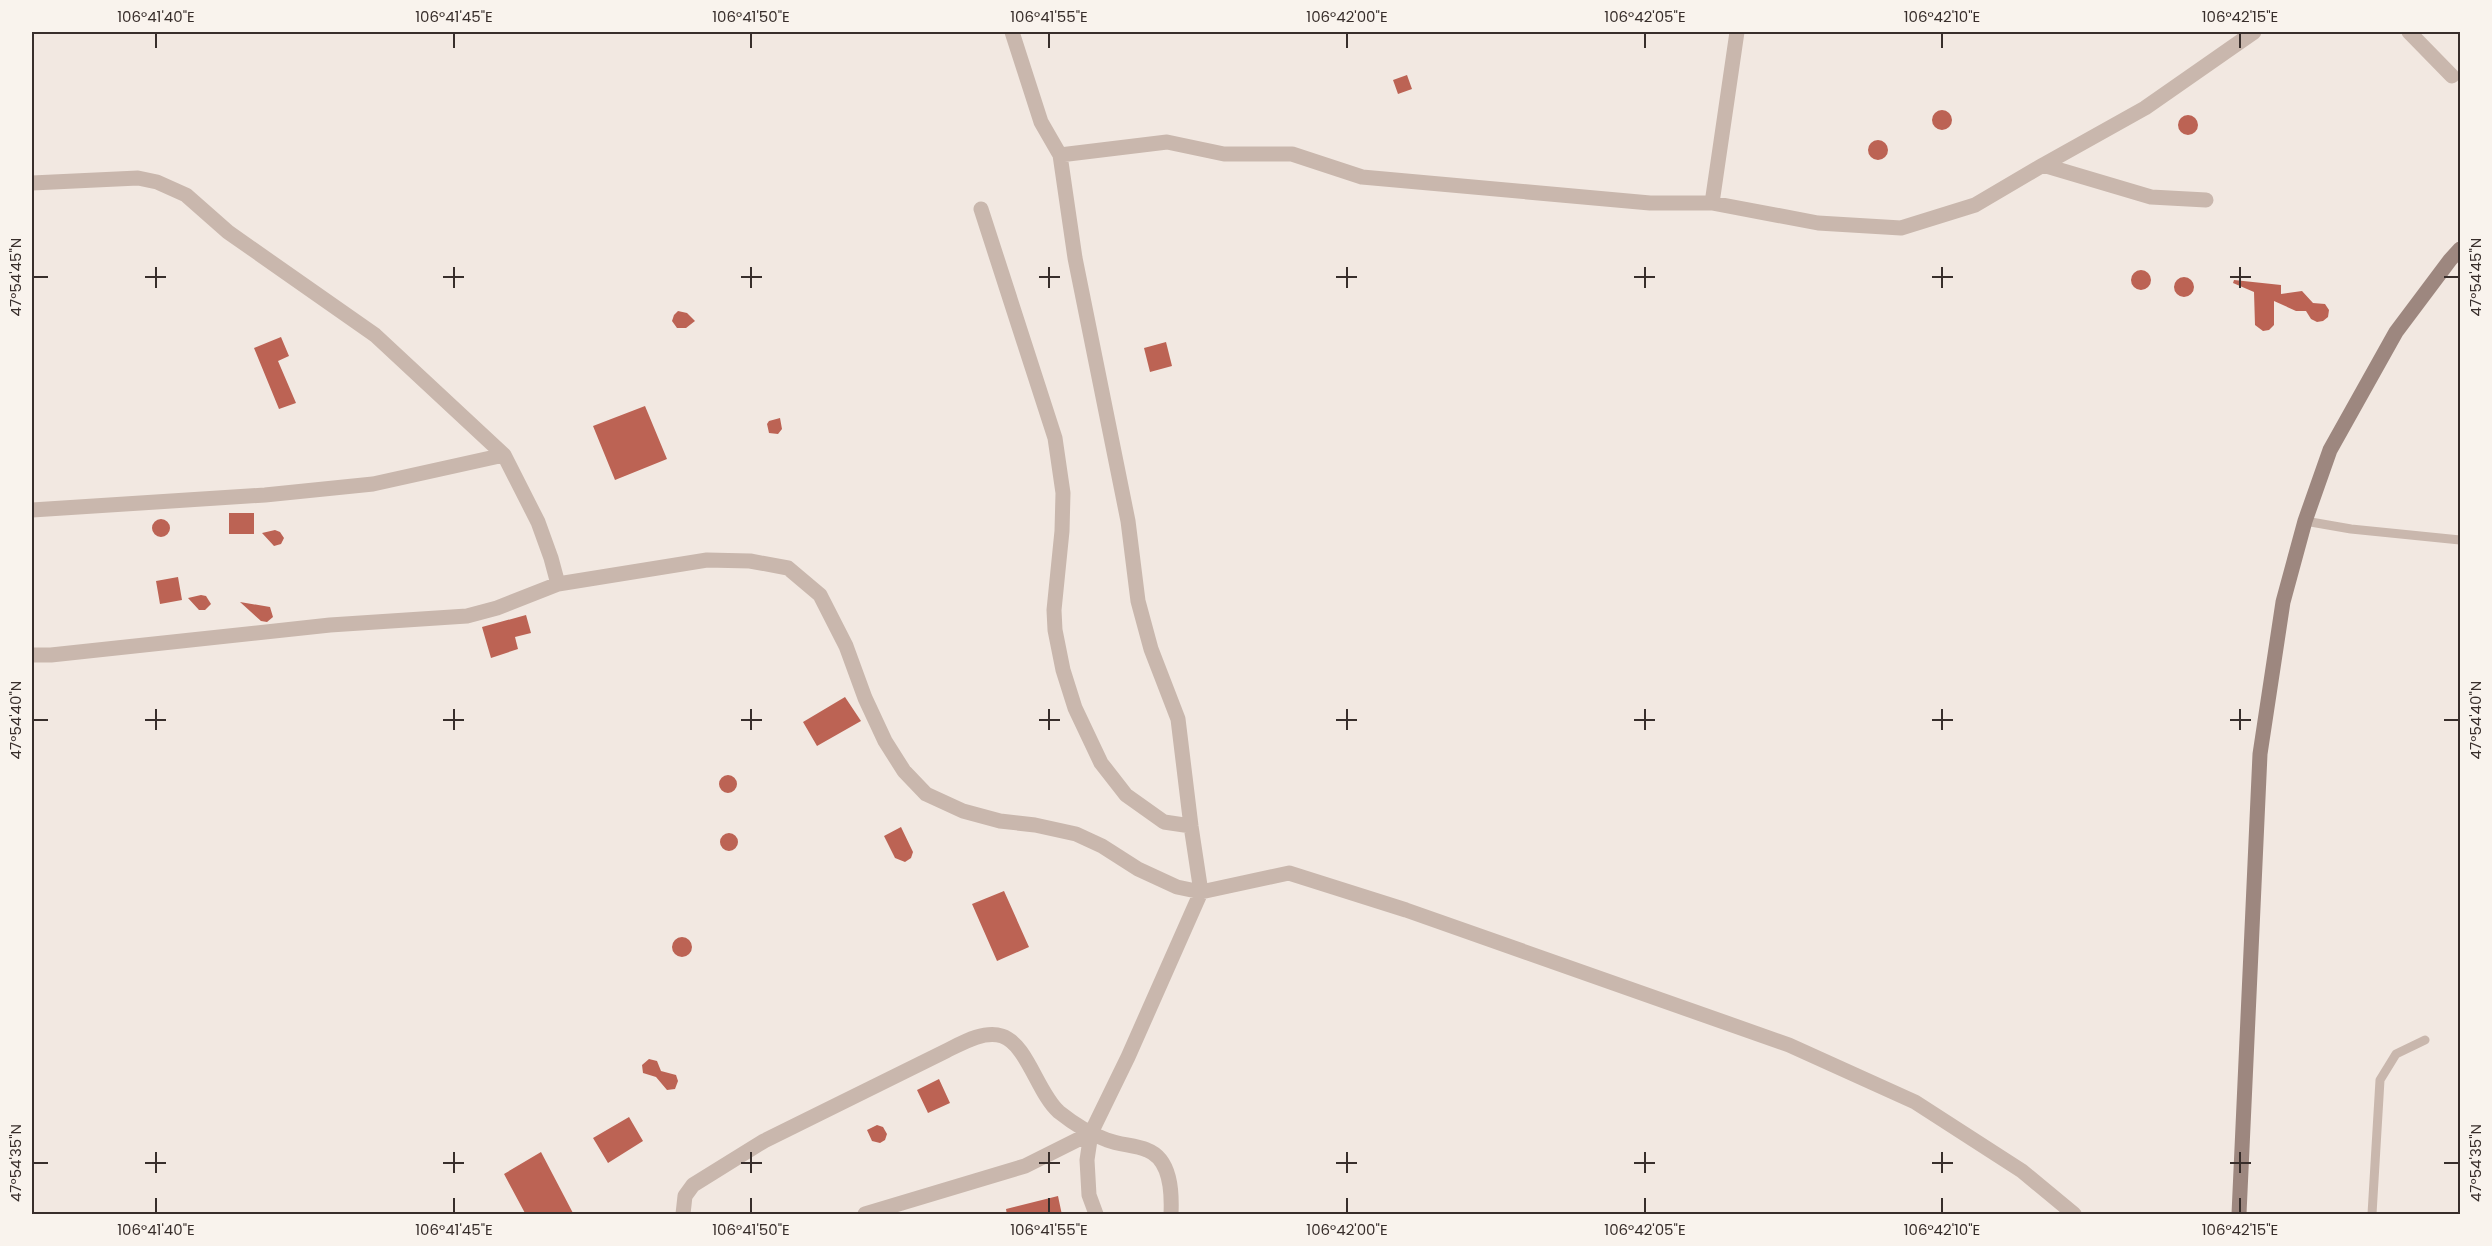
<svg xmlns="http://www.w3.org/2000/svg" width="2492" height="1246" viewBox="0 0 2492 1246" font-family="Poppins,sans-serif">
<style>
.building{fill:#bc6354}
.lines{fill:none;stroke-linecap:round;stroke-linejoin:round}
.service{stroke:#c9b7ad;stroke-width:9}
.minor{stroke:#c9b7ad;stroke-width:15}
.secondary{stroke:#9d877f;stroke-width:15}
.ticks{fill:none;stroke:#382e2b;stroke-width:2}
.neatline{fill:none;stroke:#382e2b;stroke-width:2}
.ticks-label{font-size:15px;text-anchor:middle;fill:#382e2b}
</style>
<rect width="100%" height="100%" fill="#f2e8e1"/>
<path class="building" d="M1407 75 1412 89 1398 94 1393 80Z
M1932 120a10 10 0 1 1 20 0a10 10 0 1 1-20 0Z
M2178 125a10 10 0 1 1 20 0a10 10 0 1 1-20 0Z
M1868 150a10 10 0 1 1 20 0a10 10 0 1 1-20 0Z
M2131 280a10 10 0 1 1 20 0a10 10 0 1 1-20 0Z
M2174 287a10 10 0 1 1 20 0a10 10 0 1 1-20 0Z
M2234 280 2281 285V294L2302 291 2313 303 2325 304 2329 310 2328 317 2323 321 2317 322 2311 319 2306 311H2296L2274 301V325L2269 330 2263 331 2255 325 2254 292 2233 283Z
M678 311 687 313 695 321 686 328H677L672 321 674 315Z
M281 337 289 356 278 361 296 403 279 409 254 348Z
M1166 342 1172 366 1150 372 1144 348Z
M645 406 667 459 615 480 593 426Z
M780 418 782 429 778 434 769 433 767 424 769 421Z
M229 513H254V534H229Z
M152 528a9 9 0 1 1 18 0a9 9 0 1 1-18 0Z
M275 530 280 532 284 538 281 544 274 546 262 533Z
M178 577 182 600 160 604 156 581Z
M201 595 206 596 211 604 205 610H199L188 598Z
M240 602 270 607 273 617 267 622 261 621Z
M526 615 531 633 515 637 518 649 491 658 482 627Z
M845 697 861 721 817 746 803 722Z
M719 784a9 9 0 1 1 18 0a9 9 0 1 1-18 0Z
M901 827 913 852 911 858 905 862 895 858 884 836Z
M720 842a9 9 0 1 1 18 0a9 9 0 1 1-18 0Z
M1004 891 1029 947 997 961 972 904Z
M672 947a10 10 0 1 1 20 0a10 10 0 1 1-20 0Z
M649 1059 657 1061 661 1071 676 1075 678 1081 675 1089 667 1090 656 1077 643 1073 642 1065Z
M939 1079 950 1103 928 1113 917 1090Z
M629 1117 643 1141 608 1163 593 1138Z
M877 1125 883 1127 887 1134 885 1140 880 1143 872 1141 867 1130Z
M541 1152 574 1215H526L504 1174Z
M1058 1196 1062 1215H1007L1006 1209Z"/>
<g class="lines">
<path class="service" d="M2305 521 2351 529 2460 540
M2372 1214 2380 1080 2396 1054 2425 1040"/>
<path class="minor" d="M1012 32 1041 122 1060 155 1075 258 1128 521 1138 601 1151 649 1178 719 1191 826 1201 892 1128 1057 1091 1133 1087 1160 1089 1195 1096 1214
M2409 32 2452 76
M1060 155 1167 142 1224 154H1292L1362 177 1650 203H1712L1818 223 1901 228 1975 205 2043 165 2151 197 2206 200
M2043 165 2145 108 2254 32
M32 183 138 178 157 182 186 195 228 232 375 335 504 455 538 522 551 558 558 584
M1712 203 1737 32
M981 209 1055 438 1063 493 1062 531 1054 610 1055 630 1063 670 1075 708 1101 763 1126 795 1164 822 1191 826
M32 510 265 495 373 484 504 455
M32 655H51L330 625 467 616 497 608 558 584 707 560 750 561 788 568 820 595 846 646 865 698 885 741 904 771 926 794 963 811 1000 821 1035 825 1076 834 1102 846 1138 869 1177 887 1201 892 1289 873 1406 910 1789 1045 1915 1102 2022 1171 2074 1214
M683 1214 685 1196 693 1185 764 1141 946 1051C962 1043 984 1030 1002 1036 1027 1044 1038 1094 1059 1112 1074 1124 1090 1134 1107 1140 1120 1145 1135 1145 1147 1150 1171 1159 1172 1192 1171 1214
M865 1214 1025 1166 1091 1133"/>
<path class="secondary" d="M2239 1214 2260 754 2283 602 2305 521 2330 450 2396 332 2450 260 2460 249"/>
</g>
<path class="ticks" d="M156 33V48M454 33V48M751 33V48M1049 33V48M1347 33V48M1645 33V48M1942 33V48M2240 33V48M156 267V288M454 267V288M751 267V288M1049 267V288M1347 267V288M1645 267V288M1942 267V288M2240 267V288M33 277H48M145 277H166M443 277H464M741 277H762M1039 277H1060M1336 277H1357M1634 277H1655M1932 277H1953M2230 277H2251M2444 277H2459M156 709V730M454 709V730M751 709V730M1049 709V730M1347 709V730M1645 709V730M1942 709V730M2240 709V730M33 720H48M145 720H166M443 720H464M741 720H762M1039 720H1060M1336 720H1357M1634 720H1655M1932 720H1953M2230 720H2251M2444 720H2459M156 1152V1173M454 1152V1173M751 1152V1173M1049 1152V1173M1347 1152V1173M1645 1152V1173M1942 1152V1173M2240 1152V1173M33 1163H48M145 1163H166M443 1163H464M741 1163H762M1039 1163H1060M1336 1163H1357M1634 1163H1655M1932 1163H1953M2230 1163H2251M2444 1163H2459M156 1198V1213M454 1198V1213M751 1198V1213M1049 1198V1213M1347 1198V1213M1645 1198V1213M1942 1198V1213M2240 1198V1213"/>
<rect width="2492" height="1246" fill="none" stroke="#f9f3ed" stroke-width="66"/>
<rect x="33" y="33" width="2426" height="1180" class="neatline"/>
<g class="ticks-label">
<text x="156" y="22">106°41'40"E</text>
<text x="454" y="22">106°41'45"E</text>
<text x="751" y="22">106°41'50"E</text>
<text x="1049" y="22">106°41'55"E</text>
<text x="1347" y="22">106°42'00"E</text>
<text x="1645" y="22">106°42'05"E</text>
<text x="1942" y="22">106°42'10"E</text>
<text x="2240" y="22">106°42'15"E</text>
<text transform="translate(16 277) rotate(-90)" y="5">47°54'45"N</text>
<text transform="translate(2476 277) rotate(-90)" y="5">47°54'45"N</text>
<text transform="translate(16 720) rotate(-90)" y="5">47°54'40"N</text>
<text transform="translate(2476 720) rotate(-90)" y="5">47°54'40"N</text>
<text transform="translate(16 1163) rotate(-90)" y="5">47°54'35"N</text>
<text transform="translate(2476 1163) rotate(-90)" y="5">47°54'35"N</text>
<text x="156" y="1235">106°41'40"E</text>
<text x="454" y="1235">106°41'45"E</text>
<text x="751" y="1235">106°41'50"E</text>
<text x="1049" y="1235">106°41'55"E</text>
<text x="1347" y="1235">106°42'00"E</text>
<text x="1645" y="1235">106°42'05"E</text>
<text x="1942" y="1235">106°42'10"E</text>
<text x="2240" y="1235">106°42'15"E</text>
</g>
</svg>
